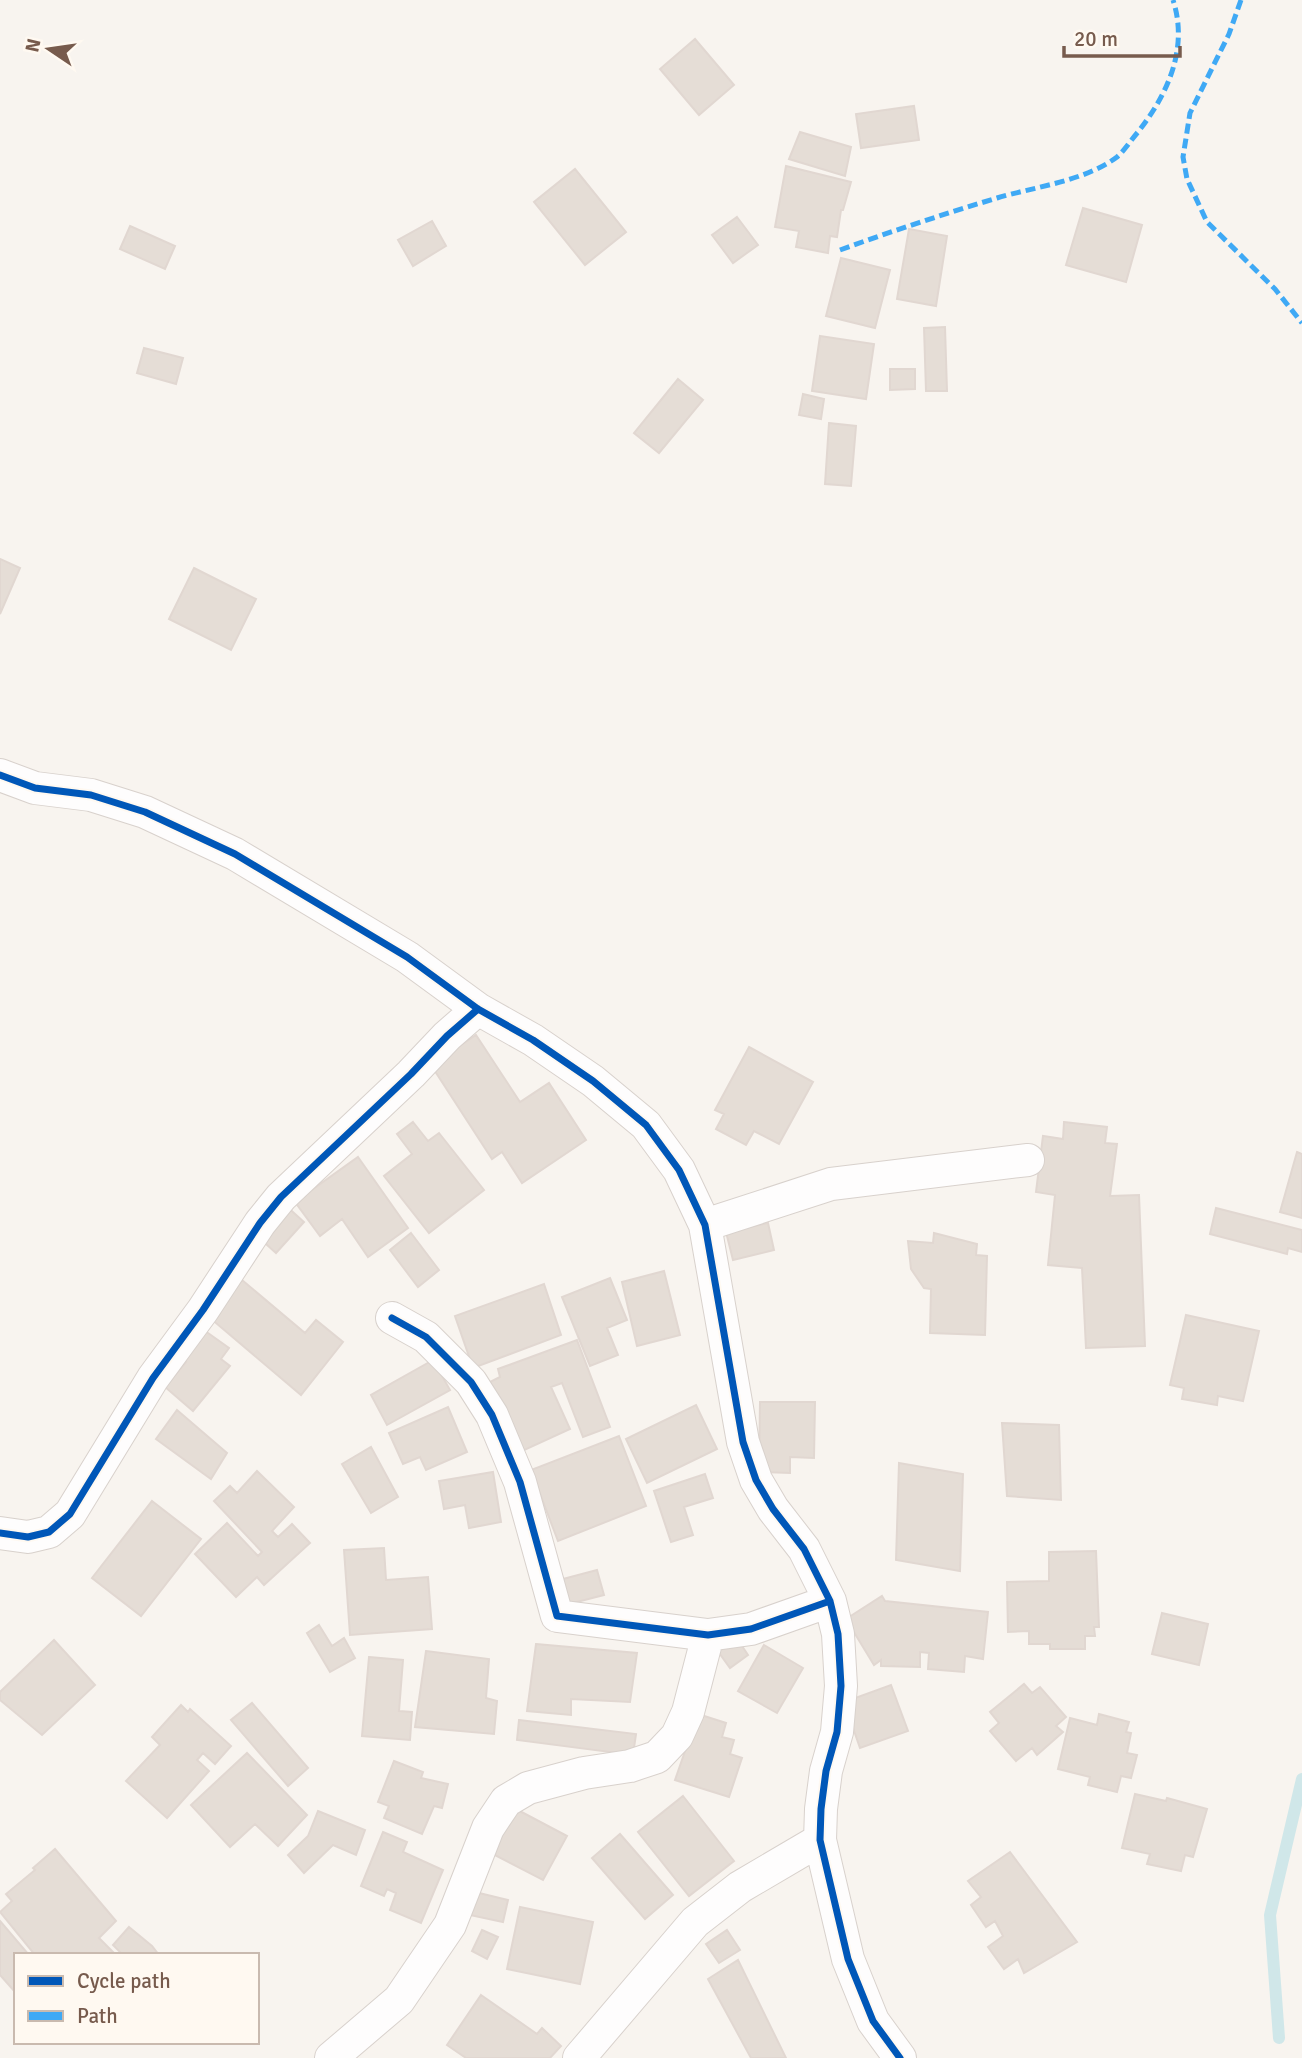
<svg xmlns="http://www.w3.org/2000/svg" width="1302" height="2058" viewBox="0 0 1302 2058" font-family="Signika,sans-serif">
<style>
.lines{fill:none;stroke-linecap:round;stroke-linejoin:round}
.stream{stroke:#d0e7e9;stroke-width:12}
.building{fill:#e5ddd6;stroke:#e1d7d1;stroke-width:2}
.minor-casing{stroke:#d8d1cc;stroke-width:34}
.minor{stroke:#fefdfd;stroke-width:32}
.quiet{stroke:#3fa9f5;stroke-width:5;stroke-dasharray:10 5;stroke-linecap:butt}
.cycleway-casing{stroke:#fff9f1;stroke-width:11}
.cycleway{stroke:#0057b8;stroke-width:7}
</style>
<rect width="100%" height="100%" fill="#f8f4ef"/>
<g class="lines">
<path class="stream" d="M1279 2038 1270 1915 1302 1779"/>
</g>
<path class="building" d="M695 39 734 85 699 115 660 69Z
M914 106 919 140 861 148 856 114Z
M800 132 851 147 845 176 789 159Z
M786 166 851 182 843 210H841L837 237 830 236 828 253 796 247 799 231 775 227Z
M575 169 626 232 585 265 534 202Z
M1083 208 1142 225 1126 282 1066 265Z
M737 217 758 245 733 263 712 235Z
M432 221 446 246 413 266 398 240Z
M130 226 175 246 165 269 120 249Z
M909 229 947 236 936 306 897 299Z
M841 258 890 270 875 328 826 316Z
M945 327 947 391H926L924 328Z
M820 336 874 344 866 399 812 391Z
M144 348 183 358 176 384 137 373Z
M890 369H915V389L890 390Z
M678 379 703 400 659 453 634 433Z
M803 394 824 399 821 419 799 415Z
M829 423 856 426 851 486 825 484Z
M0 559 20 568 0 614Z
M194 568 256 599 231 650 169 619Z
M476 1035 520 1102 549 1083 586 1140 522 1183 502 1152 492 1159 431 1065Z
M749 1047 813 1082 779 1144 754 1131 746 1145 716 1129 724 1114 715 1110Z
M413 1122 428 1141 439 1133 484 1190 429 1233 384 1176 412 1154 397 1134Z
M1064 1122 1107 1127 1105 1143 1117 1144 1110 1196 1139 1195 1145 1346 1086 1348 1082 1268 1048 1265 1055 1195 1036 1192 1043 1136 1063 1139Z
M1297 1152 1302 1154V1218L1280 1212Z
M358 1157 408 1228 368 1257 342 1219 320 1236 295 1202Z
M283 1203 304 1222 276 1253 256 1235Z
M1216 1208 1302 1230V1252L1288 1248 1287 1254 1210 1234Z
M768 1223 774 1250 733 1260 726 1232Z
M411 1233 439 1270 418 1287 390 1250Z
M934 1233 977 1244 976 1255 987 1256 985 1335 930 1333 931 1289 924 1288 911 1269 908 1241 933 1243Z
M664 1271 680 1335 637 1346 622 1282Z
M610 1278 627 1320 607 1328 618 1355 590 1366 562 1297Z
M242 1280 305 1333 316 1320 343 1342 301 1395 210 1318Z
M544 1284 561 1335 473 1368 455 1316Z
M1186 1315 1259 1331 1243 1401 1218 1396 1217 1405 1182 1399 1184 1388 1170 1385Z
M201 1328 229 1348 221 1359 230 1366 193 1411 165 1387 186 1362 180 1358Z
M577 1340 610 1427 583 1437 562 1383 551 1387 570 1429 520 1452 490 1382 500 1377 498 1369Z
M433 1360 450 1390 387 1425 371 1395Z
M760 1402H815L814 1458 790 1457V1473L759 1472Z
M696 1405 717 1449 647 1483 626 1439Z
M448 1407 467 1452 426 1470 420 1457 403 1464 389 1433Z
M177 1410 227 1453 211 1479 156 1439Z
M1002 1423 1059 1425 1061 1500 1007 1496Z
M619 1436 646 1506 558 1541 531 1470Z
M371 1447 398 1497 371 1513 342 1464Z
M899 1463 963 1474 960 1571 896 1560Z
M257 1471 294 1507 272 1531 278 1537 292 1524 310 1543 264 1585 257 1577 236 1597 195 1554 227 1523 258 1556 262 1552 214 1501 230 1486 237 1493Z
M493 1472 501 1522 469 1528 465 1505 444 1509 439 1481Z
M705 1474 713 1498 684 1507 693 1535 671 1542 654 1491Z
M152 1501 201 1539 141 1616 92 1578Z
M384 1548 386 1580 428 1577 432 1629 350 1635 344 1550Z
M1096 1551 1099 1627H1094L1095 1636H1085V1649H1050V1644H1029V1631L1008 1632 1007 1582 1049 1581V1552Z
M597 1570 604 1595 569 1604 563 1579Z
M882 1596 885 1601 988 1612 983 1659 965 1656 964 1672 928 1669 929 1653 920 1652V1667L881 1666V1660L874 1665 846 1619Z
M1162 1613 1208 1624 1199 1665 1152 1654Z
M319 1625 332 1646 344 1638 355 1658 330 1672 307 1633Z
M736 1637 748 1655 730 1668 717 1650Z
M54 1640 95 1685 42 1735 0 1700V1692Z
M536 1644 637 1653 630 1702 571 1699V1715L527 1711Z
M764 1645 803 1668 777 1713 738 1691Z
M426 1651 489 1659 486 1698 497 1701 494 1734 415 1727Z
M369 1657 403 1660 399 1711 412 1712 410 1740 362 1736Z
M1024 1684 1032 1693 1040 1687 1066 1717 1056 1726 1063 1732 1037 1755 1032 1748 1016 1761 990 1731 999 1723 990 1712Z
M891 1685 908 1731 860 1748 844 1702Z
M252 1703 308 1768 288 1786 231 1720Z
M181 1705 188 1712 190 1709 231 1746 215 1764 203 1753 197 1760 209 1771 167 1818 126 1781 160 1745 152 1737Z
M698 1714 726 1723 722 1737 734 1740 730 1754 742 1758 729 1797 675 1780Z
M1099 1714 1129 1722 1126 1732 1131 1733 1127 1753 1137 1755 1131 1778 1121 1776 1117 1792 1088 1785 1090 1777 1058 1769 1070 1718 1097 1725Z
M519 1720 636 1734 633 1755 517 1740Z
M247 1753 307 1815 278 1846 255 1824 230 1847 191 1805Z
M394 1761 423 1772 421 1778 448 1784 442 1808 434 1806 422 1834 384 1818 389 1806 378 1802Z
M1135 1794 1166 1801 1167 1798 1207 1809 1193 1857 1185 1855 1181 1871 1147 1864 1150 1854 1122 1848Z
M683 1796 734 1861 689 1896 638 1832Z
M514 1808 567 1836 543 1880 491 1853Z
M318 1811 365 1830 356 1855 333 1845 304 1873 288 1855 308 1836Z
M383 1832 407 1842 403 1852 443 1870 421 1923 390 1910 396 1893 387 1889 384 1896 361 1886Z
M620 1834 673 1895 645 1919 592 1858Z
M55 1849 116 1921 99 1938 116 1955H35L0 1912 12 1901 6 1894 35 1870 33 1868Z
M1010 1852 1077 1942 1024 1973 1018 1959 1004 1969 988 1947 1003 1936 995 1921 986 1927 971 1905 981 1897 968 1881Z
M475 1892 508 1900 503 1922 470 1915Z
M520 1907 593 1922 580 1984 507 1969Z
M0 1921 29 1955H16V1993L0 1975Z
M129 1927 152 1946 159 1955H123L113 1945Z
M482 1930 498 1937 487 1959 472 1951Z
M727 1930 740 1950 719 1963 706 1944Z
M738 1960 786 2058H751L708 1979Z
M481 1995 537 2034 542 2028 561 2046 550 2058H466L447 2045Z"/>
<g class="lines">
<g class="minor-casing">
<path id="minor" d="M0 775 35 788 91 795 145 812 235 854 407 957 478 1009 533 1040 593 1081 646 1125 679 1170 705 1225 743 1442 756 1480 773 1509 804 1549 830 1601 838 1634 841 1686 837 1732 826 1771 821 1809 820 1840 848 1959 873 2021 900 2058
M705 1225 831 1184 1028 1160
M392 1318 426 1337 471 1382 492 1415 520 1482 557 1616 708 1635 751 1629 830 1601
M0 1533 28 1537 49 1532 70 1514 153 1378 203 1310 260 1223 281 1197 411 1074 447 1036 478 1009
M331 2058 399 2000 450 1925 488 1828 506 1801 528 1788 584 1773 630 1766 657 1757 677 1736 688 1712 708 1635
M579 2058 695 1922 740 1887 820 1840"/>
</g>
<use href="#minor" class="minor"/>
<path class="quiet" d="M1241 0 1229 34 1190 113 1183 157 1187 179 1207 222 1275 289 1302 323
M840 250C892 231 944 214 997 198 1034 187 1085 181 1117 157 1125 150 1131 140 1138 132 1167 95 1189 49 1173 0"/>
<g class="cycleway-casing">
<path id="cycleway" d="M0 775 35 788 91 795 145 812 235 854 407 957 478 1009 533 1040 593 1081 646 1125 679 1170 705 1225 743 1442 756 1480 773 1509 804 1549 830 1601 838 1634 841 1686 837 1732 826 1771 821 1809 820 1840 848 1959 873 2021 900 2058
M392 1318 426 1337 471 1382 492 1415 520 1482 557 1616 708 1635 751 1629 830 1601
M0 1533 28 1537 49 1532 70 1514 153 1378 203 1310 260 1223 281 1197 411 1074 447 1036 478 1009"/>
</g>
<use href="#cycleway" class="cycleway"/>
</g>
<rect x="14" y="1953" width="245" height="91" fill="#fff9f1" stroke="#c9baaf" stroke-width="2"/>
<rect x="28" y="1976" width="35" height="10" fill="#0057b8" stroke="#c9baaf" stroke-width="2"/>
<text x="77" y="1988" font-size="21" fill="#775b4d">Cycle path</text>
<rect x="28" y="2011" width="35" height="10" fill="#3fa9f5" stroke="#c9baaf" stroke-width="2"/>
<text x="77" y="2023" font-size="21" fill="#775b4d">Path</text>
<g transform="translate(49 49) rotate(283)" stroke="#fff9f1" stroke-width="5" paint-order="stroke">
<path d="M0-5L12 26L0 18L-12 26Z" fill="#775b4d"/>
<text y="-10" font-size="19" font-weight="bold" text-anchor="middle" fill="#775b4d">N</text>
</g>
<path d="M1064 46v10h116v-10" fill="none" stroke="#775b4d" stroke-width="3.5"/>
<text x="1074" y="46" font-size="21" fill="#775b4d" stroke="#fff9f1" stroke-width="5" paint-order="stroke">20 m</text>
</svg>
